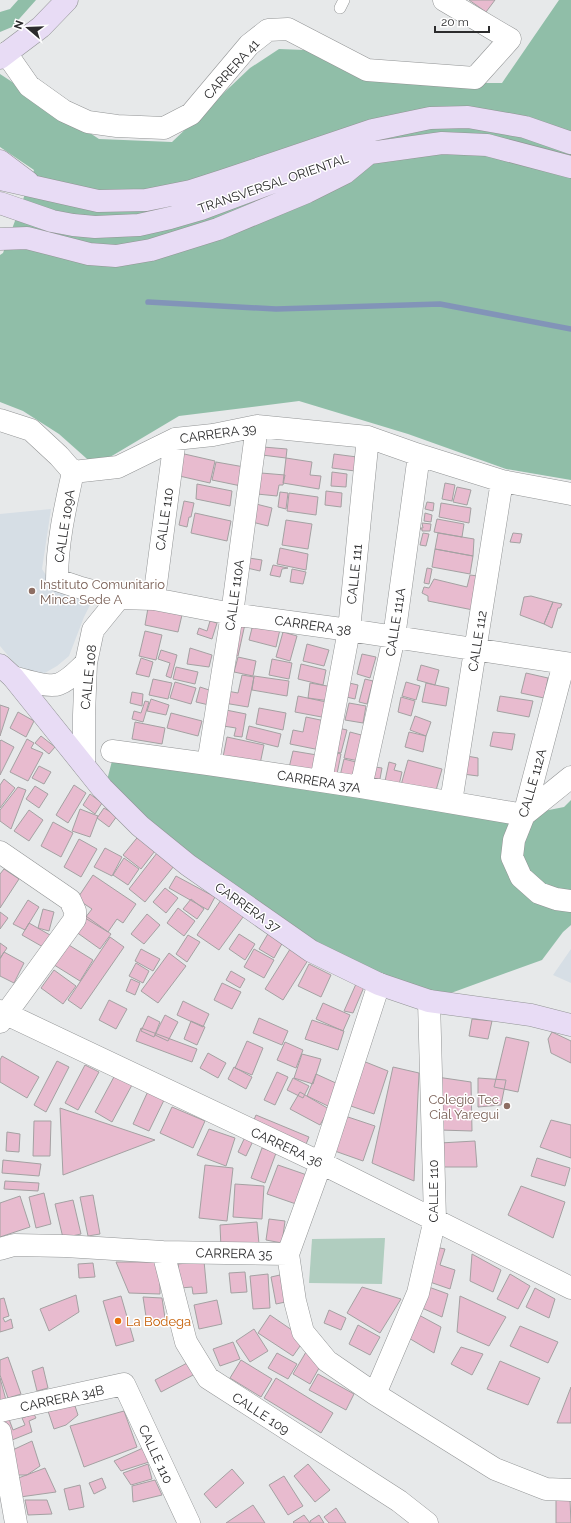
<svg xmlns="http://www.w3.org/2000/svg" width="571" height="1523" viewBox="0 0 571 1523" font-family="Raleway,sans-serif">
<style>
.built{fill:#d6dee5}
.green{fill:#b0cdbf}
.forest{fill:#90bea8}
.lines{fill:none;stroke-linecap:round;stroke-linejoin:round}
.stream{stroke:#8294b8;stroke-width:5.5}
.building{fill:#e8bbcf;stroke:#a4a1a2}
.lane-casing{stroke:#929495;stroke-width:12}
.street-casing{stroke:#929495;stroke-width:23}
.secondary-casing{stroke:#929495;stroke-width:23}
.lane{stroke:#fff;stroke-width:11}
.street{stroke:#fff;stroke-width:22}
.secondary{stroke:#e8dcf5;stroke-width:22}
.education-dot{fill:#8d6e63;stroke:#fff;stroke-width:1.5}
.food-dot{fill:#e8710a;stroke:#fff;stroke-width:1.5}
.labels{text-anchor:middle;stroke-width:3;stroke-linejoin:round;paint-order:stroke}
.street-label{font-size:13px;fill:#2c2c2d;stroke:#fff}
.education-label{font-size:13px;fill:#785e54;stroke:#fff;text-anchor:start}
.food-label{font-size:13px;fill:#c56008;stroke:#fff;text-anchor:start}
</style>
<rect width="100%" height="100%" fill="#e7e9ea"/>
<path class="built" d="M51 509 42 569 55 589 84 598 91 603 84 617 69 656 57 666 43 674 31 673 15 664 0 646V514Z
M571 949V983L553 975Z"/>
<path class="green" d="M385 1238 382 1284 309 1283 312 1239Z"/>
<path class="forest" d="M18 0H36L12 27 0 32V12L10 9Z
M559 0H571V480L506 469 408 434 299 401 179 416 95 466 59 434 23 411 0 402V255L3 253 34 170 0 147V74L99 139 172 142 250 68 279 49 305 50 403 83H502Z
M112 761 524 815 564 807 571 800V925L563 932 542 960 429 1001 379 984 193 860 106 784Z"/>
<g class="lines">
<path class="stream" d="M148 302 276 309 440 304 571 329"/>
</g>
<path class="building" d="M469 0H495L486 12Z
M263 447 287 449 286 458 262 455Z
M180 453 215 461 210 483 175 475Z
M334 454 357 457 355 471 332 468Z
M286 458 312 462 310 475 321 476 319 489 283 483Z
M216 462 250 468 246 487 212 480Z
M332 472 347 474 346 487 331 486Z
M261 473 285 475 283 485H279L277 496 257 494Z
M445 483 455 485 452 501 442 499Z
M197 484 232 491 230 506 196 499Z
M457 487 471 490 467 505 453 502Z
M326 491 342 493 341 507 325 505Z
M280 492 288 493 286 509 278 507Z
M289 493 318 497 316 515 287 511Z
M184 501 194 503 191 517H189L187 527 179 525Z
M427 502 434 503 433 511 425 509Z
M441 503 471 508 469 523 439 517Z
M256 504 272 508 268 526 252 522Z
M195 513 231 521 227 541 191 533Z
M425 513 432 515 431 522 424 521Z
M437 519 464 524 462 537 434 532Z
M286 520 312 524 308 549 282 545Z
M422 523 431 524 430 531H422V529H420V528H423Z
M423 533 429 534 426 546 420 545Z
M438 533 474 539 473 556 435 549Z
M513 533 522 534 520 543 510 542Z
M280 548 308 554 306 570 277 564Z
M435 549 473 556 470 574 432 567Z
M249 558 262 560 260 571 247 568Z
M273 565 288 568 282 569 280 577 270 575Z
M427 568 432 569 429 584 424 583Z
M292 569 306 572 303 584 290 582Z
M470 575 478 576 473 610 428 601V596L422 593 424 587 429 588 434 579 467 587Z
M531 596 553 602 544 624 520 615 524 597Z
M553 602 562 604 560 608H558L552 628 544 624Z
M148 608 182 615 178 632 145 625Z
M254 620 281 625 276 647 249 640Z
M210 621 217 623 212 639 197 634 199 628 207 631Z
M235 622 245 624 238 656 227 654Z
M145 631 162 635 156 660 139 656Z
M283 632 297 636 290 661 276 657Z
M307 644 329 650 324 666 303 661Z
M190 648 212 655 209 667 187 664Z
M161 650 177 655 171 678 166 676 170 663 158 659Z
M362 654 376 657 370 678 357 674Z
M238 657 256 661 253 676 234 672Z
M141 658 153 662 149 677 136 674Z
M272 659 292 663 289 679 269 675Z
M301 664 326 670 323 685 298 679Z
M421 665 439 670 435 685 417 680Z
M176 667 198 672 195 684 173 679Z
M526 673 548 678 544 698 521 693Z
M242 675 254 677 248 707 224 703 227 691 238 693Z
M254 676 289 681 287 696 252 690Z
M153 679 172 683 168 699 149 695Z
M365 679 373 681 367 704 359 702Z
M175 682 196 688 191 704 170 698Z
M345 682 358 685 355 699 342 696Z
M406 682 420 686 416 700 402 696Z
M310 683 333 687 330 701 308 698Z
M426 683 449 688 446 706 422 702Z
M200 687 212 691 209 705 196 702Z
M132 692 143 694 142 706 130 703Z
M298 696 331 703 327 718 295 712Z
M500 696 533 701 529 717 497 711Z
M401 697 415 701 411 716 398 712Z
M151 699 169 705 166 715 147 711Z
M145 701 149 702 143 722 132 719 134 711 141 713Z
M349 703 366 706 363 723 345 720Z
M0 705 9 708 0 736Z
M259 708 286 713 283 730 256 724Z
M221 709 246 714 242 737 234 736 236 728 217 725Z
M18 712 34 721 26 737 10 728Z
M171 713 202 721 198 736 167 728Z
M415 716 431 722 426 736 410 730Z
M306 717 330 722 325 751 290 744 293 730 303 732Z
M135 722 165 728 162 744 132 739Z
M249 726 281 734 278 747 246 739Z
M334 727 347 730 341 753 328 750Z
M350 732 365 736 359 761 344 758Z
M409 732 426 736 423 752 405 747Z
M493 732 515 734 512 750 490 746Z
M41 736 55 747 49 754 35 743Z
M227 737 264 745 260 764 223 757Z
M27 739 34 743 31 748 43 753 28 781 10 772Z
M1 740 14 747 0 775V741Z
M293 751 323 756 320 774 289 768Z
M329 751 341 754 337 774 325 772Z
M467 756 478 758V776L463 774Z
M344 759 360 763 356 780 340 776Z
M408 760 442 769 435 794 401 785Z
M389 762 396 764 394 770 402 772 399 785 385 781Z
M39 766 51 772 44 784 32 778Z
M368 766 382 768 379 784 365 781Z
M4 779 15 788 0 808V785Z
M74 785 86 793 68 823 56 815Z
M35 786 48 794 39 808 26 799Z
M18 787 26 790 11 829 0 821V810Z
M90 794 102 803 95 814 83 805Z
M104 808 117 816 109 827 97 818Z
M80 809 98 816 90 837 72 831Z
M29 810 43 820 29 841 14 831Z
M53 822 73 833 61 857 41 846Z
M141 833 158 847 141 869 123 855Z
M79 839 97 849 81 877 64 867Z
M105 848 122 857 112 876 94 867Z
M157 853 174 866 145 902 129 889Z
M124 858 139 869 128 885 113 875Z
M4 869 19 879 0 908V874Z
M93 875 136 904 123 923 117 919 108 932 85 918 92 909 77 899Z
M176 876 215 897 208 910 169 888Z
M165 888 178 898 166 913 153 902Z
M223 897 246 913 219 950 197 935Z
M191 899 204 909 197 919 183 909Z
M28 900 39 907 25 930 13 924Z
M178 908 195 921 184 936 167 923Z
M43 909 54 912 49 931 38 928Z
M0 912 8 918 0 929Z
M83 914 111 934 100 949 72 929Z
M147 914 160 925 144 944 131 934Z
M29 923 50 935 43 947 22 935Z
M269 932 284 940 274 958 259 949Z
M239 934 255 944 245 960 229 949Z
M188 935 200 942 187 962 176 954Z
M110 937 124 947 81 1009 68 1000Z
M64 942 93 960 80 981 51 963Z
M0 943 7 948 0 958Z
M292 946 310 957 283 1000 265 989Z
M141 949 160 959 153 971 135 961Z
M254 949 274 960 264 978 244 967Z
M4 952 24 963 14 983 0 976V959Z
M169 953 186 966 158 1003 141 991Z
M136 963 149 971 143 983 129 976Z
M309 964 331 975 321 997 298 986Z
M54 970 76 986 63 1004 41 988Z
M231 971 245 979 240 988 226 980Z
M131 979 140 983 135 995 126 991Z
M222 983 241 992 232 1009 214 1000Z
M356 984 364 987 353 1013 344 1011Z
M109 1000 127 1009 116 1029 99 1020Z
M183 1001 209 1014 203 1027 177 1015Z
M323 1003 350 1015 343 1031 316 1019Z
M165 1015 178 1022 168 1041 155 1035Z
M148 1016 160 1022 154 1037 141 1031Z
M259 1018 288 1031 282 1045 253 1033Z
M472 1019 492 1021 488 1039 469 1036Z
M312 1020 344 1031 338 1050 305 1039Z
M191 1021 205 1027 197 1045 184 1039Z
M141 1028 197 1049 192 1062 136 1041Z
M552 1032 571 1041V1063L551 1053 548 1039Z
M506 1037 529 1042 518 1092 494 1087Z
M247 1041 263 1048 252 1075 235 1068Z
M285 1042 303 1050 296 1068 277 1060Z
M208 1053 226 1063 218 1078 200 1068Z
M302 1054 321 1059 313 1084 294 1078Z
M2 1056 39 1077 27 1098 0 1082V1060Z
M358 1059 388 1071 374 1114 345 1104Z
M57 1061 69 1067 46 1112 34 1105Z
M85 1065 99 1072 78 1110 65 1103Z
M234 1067 252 1077 246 1089 228 1079Z
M393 1067 419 1073 414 1181 372 1163Z
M277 1072 288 1077 275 1105 264 1100Z
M316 1074 338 1084 328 1106 307 1096Z
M115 1075 132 1085 112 1122 95 1112Z
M437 1077 471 1082 472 1131 440 1130Z
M293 1078 309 1086 303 1098 287 1090Z
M478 1078 506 1080 501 1105 478 1107Z
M149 1089 166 1096 149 1131 133 1124Z
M300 1092 329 1109 320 1125 290 1109Z
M172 1107 205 1121 193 1148 160 1133Z
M60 1108 155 1140 63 1175Z
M256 1115 309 1137 304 1149 251 1127Z
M342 1115 375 1126 363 1161 332 1150Z
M551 1120 571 1125V1158L540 1147Z
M34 1121H51L50 1156H33Z
M209 1129 235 1138 226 1166 197 1155Z
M7 1132 20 1134 19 1152 6 1151Z
M245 1137 253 1141 246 1156 238 1152Z
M475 1141 477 1167H441L440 1143Z
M262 1148 276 1153 265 1183 251 1178Z
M537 1158 570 1168 565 1186 531 1176Z
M3 1160 41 1164 39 1176 2 1173Z
M205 1165 233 1168 227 1221 199 1218Z
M278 1165 307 1175 296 1204 267 1194Z
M5 1181 39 1183 38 1191 4 1189Z
M235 1184 264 1186 262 1219 233 1217Z
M521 1186 565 1202 553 1238 508 1215Z
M44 1193 51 1224 36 1228 29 1197Z
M93 1195 100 1234 88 1236 80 1197Z
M20 1196 30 1227 0 1237V1203Z
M73 1200 81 1234 63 1238 55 1204Z
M269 1219 285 1221 282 1243 266 1240Z
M257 1222 259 1244 221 1248 220 1225Z
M435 1247 445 1249 440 1265 455 1270 450 1289 427 1281Z
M472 1254 501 1270 493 1292 470 1281Z
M204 1261 207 1293 193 1294 192 1287 180 1288 178 1264Z
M116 1262H160V1294L129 1293Z
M93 1263 95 1277 79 1278 78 1264Z
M245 1272 247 1292 231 1293 229 1273Z
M289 1273 295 1300 276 1304 271 1277Z
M268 1274 270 1308 253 1309 250 1276Z
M510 1274 530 1286 518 1309 497 1299Z
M426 1286 448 1294 442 1317 422 1308Z
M362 1287 401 1299 380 1333 347 1313Z
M535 1288 555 1299 549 1318 526 1307Z
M76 1295 79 1312 49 1331 40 1309Z
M121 1296 134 1341 116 1346 103 1301Z
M460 1296 506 1317 489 1346 457 1332Z
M143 1297 162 1298 165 1318 147 1323Z
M4 1298 9 1316 3 1318 5 1322 11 1319 13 1328 0 1332V1299Z
M217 1300 222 1324 199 1329 194 1305Z
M329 1310 346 1318 341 1330 324 1323Z
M417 1314 441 1327 434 1353 407 1337Z
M270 1315 305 1339 293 1356 258 1333Z
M358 1325 380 1337 370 1355 349 1344Z
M520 1326 558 1342 548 1363 510 1346Z
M254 1329 268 1351 250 1362 236 1341Z
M233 1342 240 1359 220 1366 213 1349Z
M461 1347 483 1354 472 1375 451 1364Z
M306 1352 323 1361 310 1384 293 1374Z
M277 1353 297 1364 288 1379 268 1368Z
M8 1357 21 1394 8 1398 0 1375V1360Z
M241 1360 272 1379 261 1397 230 1378Z
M500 1361 540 1378 528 1405 487 1389Z
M189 1362 195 1374 161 1392 155 1380Z
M43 1367 48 1388 37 1391 32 1371Z
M318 1374 354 1394 346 1410 309 1390Z
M0 1378 6 1400 0 1402Z
M276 1378 333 1413 321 1433 264 1398Z
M571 1387V1423H557Z
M72 1397 78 1415 66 1425 54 1429 46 1405Z
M124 1411 137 1447 84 1467 70 1426Z
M34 1414 36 1418 29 1421 32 1432 7 1442 0 1423 9 1419 13 1430 25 1425 22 1418Z
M32 1441 40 1466 27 1475H8L4 1454Z
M143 1448 149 1462 121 1471 114 1461Z
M148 1464 152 1479 131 1485 123 1473Z
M308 1464 330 1490 315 1502 294 1476Z
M45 1468 56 1492 20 1497 13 1480Z
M232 1469 244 1483 216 1508 204 1494Z
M284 1476 303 1506 288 1515 269 1485Z
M102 1478 106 1488 94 1494 89 1483Z
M155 1480 162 1495 133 1502 132 1486Z
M80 1485 84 1507 69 1510 64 1489Z
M25 1500H47L52 1514 28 1515Z
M556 1500H570L571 1523H556Z
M253 1505 265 1523H226Z
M336 1508 346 1523H329L324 1517Z
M304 1515 310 1523H294L293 1522Z
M319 1515 324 1523H311L310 1521Z"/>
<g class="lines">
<g class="lane-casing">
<path id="lane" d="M340 8 344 0"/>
</g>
<g class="street-casing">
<path id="street" d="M6 53 29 86 64 111 88 122 117 126 164 128 191 114 249 45 268 30 288 29 367 70 475 78 510 39 444 0
M0 420 31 430 59 456 73 472
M73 472C65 508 57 543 57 580L78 587 119 598 154 599 232 614 349 630 571 664
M73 472 118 467 175 439 213 435 257 426 368 437 419 455 502 481 571 494
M154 599 175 439
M564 663 524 815 514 840 512 857 521 877 539 893 556 899 571 901
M13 677C24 680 49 688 59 684 70 680 78 670 86 663
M112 751 208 764 361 787 524 815
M208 764 232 614 257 426
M84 765V715L86 663 93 630 119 598
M321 781 349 630 368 437
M361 787 394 637 419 455
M451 802 502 481
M524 815 571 777
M0 852 70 900 75 911V919L0 1022
M379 984 321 1163 288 1254 295 1301 303 1332 327 1361 375 1394 495 1469 546 1489 571 1490
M0 1011 321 1163 571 1288
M0 1249 14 1245 65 1246 163 1252 288 1254
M163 1252 186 1342 208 1378 399 1501 427 1523
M375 1394 418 1293 435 1219 429 1001
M0 1411 124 1384 189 1523
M0 1432 16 1523"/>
</g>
<g class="secondary-casing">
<path id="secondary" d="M0 58 41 27 67 0
M0 161 28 182
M0 179 98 201 146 200 191 191 222 181 373 130 430 118 468 117 525 127 571 143
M0 203 52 221 73 225 95 227 139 225 170 218 201 209 341 157 442 143 487 145 571 167
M0 239 27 238 89 254 116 256 151 250 218 229 307 192 345 173 368 154
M0 665 13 677 102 788 140 826 188 865 311 951 379 984 429 1001 531 1015 571 1025"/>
</g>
<use href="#lane" class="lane"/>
<use href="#street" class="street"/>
<use href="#secondary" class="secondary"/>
</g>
<g class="education-dot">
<circle cx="32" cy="591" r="4"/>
<circle cx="507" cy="1106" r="4"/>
</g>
<circle class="food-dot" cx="118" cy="1321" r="4"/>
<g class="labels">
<g class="street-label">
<text transform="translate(231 69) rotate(-48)" y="5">CARRERA 41</text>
<text transform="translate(273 183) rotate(-19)" y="5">TRANSVERSAL ORIENTAL</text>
<text transform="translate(218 433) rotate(-8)" y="5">CARRERA 39</text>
<text transform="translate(164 519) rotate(-82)" y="5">CALLE 110</text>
<text transform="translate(64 526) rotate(-81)" y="5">CALLE 109A</text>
<text transform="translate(354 574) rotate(-84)" y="5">CALLE 111</text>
<text transform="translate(234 595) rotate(-82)" y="5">CALLE 110A</text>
<text transform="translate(395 622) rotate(-81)" y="5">CALLE 111A</text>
<text transform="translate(313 625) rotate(8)" y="5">CARRERA 38</text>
<text transform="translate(477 641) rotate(-81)" y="5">CALLE 112</text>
<text transform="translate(88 677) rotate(-84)" y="5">CALLE 108</text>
<text transform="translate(319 781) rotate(9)" y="5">CARRERA 37A</text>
<text transform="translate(532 783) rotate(-74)" y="5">CALLE 112A</text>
<text transform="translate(248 907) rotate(35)" y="5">CARRERA 37</text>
<text transform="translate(287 1147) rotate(25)" y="5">CARRERA 36</text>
<text transform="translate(433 1191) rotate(-90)" y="5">CALLE 110</text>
<text transform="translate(234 1253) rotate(1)" y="5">CARRERA 35</text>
<text transform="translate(62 1398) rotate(-12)" y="5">CARRERA 34B</text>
<text transform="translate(261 1413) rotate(33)" y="5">CALLE 109</text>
<text transform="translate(156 1454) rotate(65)" y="5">CALLE 110</text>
</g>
<g class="education-label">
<text x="40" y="589">Instituto Comunitario<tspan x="40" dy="15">Minca Sede A</tspan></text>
<text x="499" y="1104" text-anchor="end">Colegio Tec<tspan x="499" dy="15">Cial Yaregui</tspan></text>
</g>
<g class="food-label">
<text x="126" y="1326">La Bodega</text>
</g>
</g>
<g transform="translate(28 28) rotate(289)" stroke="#ffffff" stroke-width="3" paint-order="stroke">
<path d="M0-3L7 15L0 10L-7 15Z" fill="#2c2c2d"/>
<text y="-6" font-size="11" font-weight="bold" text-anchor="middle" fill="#2c2c2d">N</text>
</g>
<path d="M435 26v6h54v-6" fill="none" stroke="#2c2c2d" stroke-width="2"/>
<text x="441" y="26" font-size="12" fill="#2c2c2d" stroke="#ffffff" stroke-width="3" paint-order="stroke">20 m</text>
</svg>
